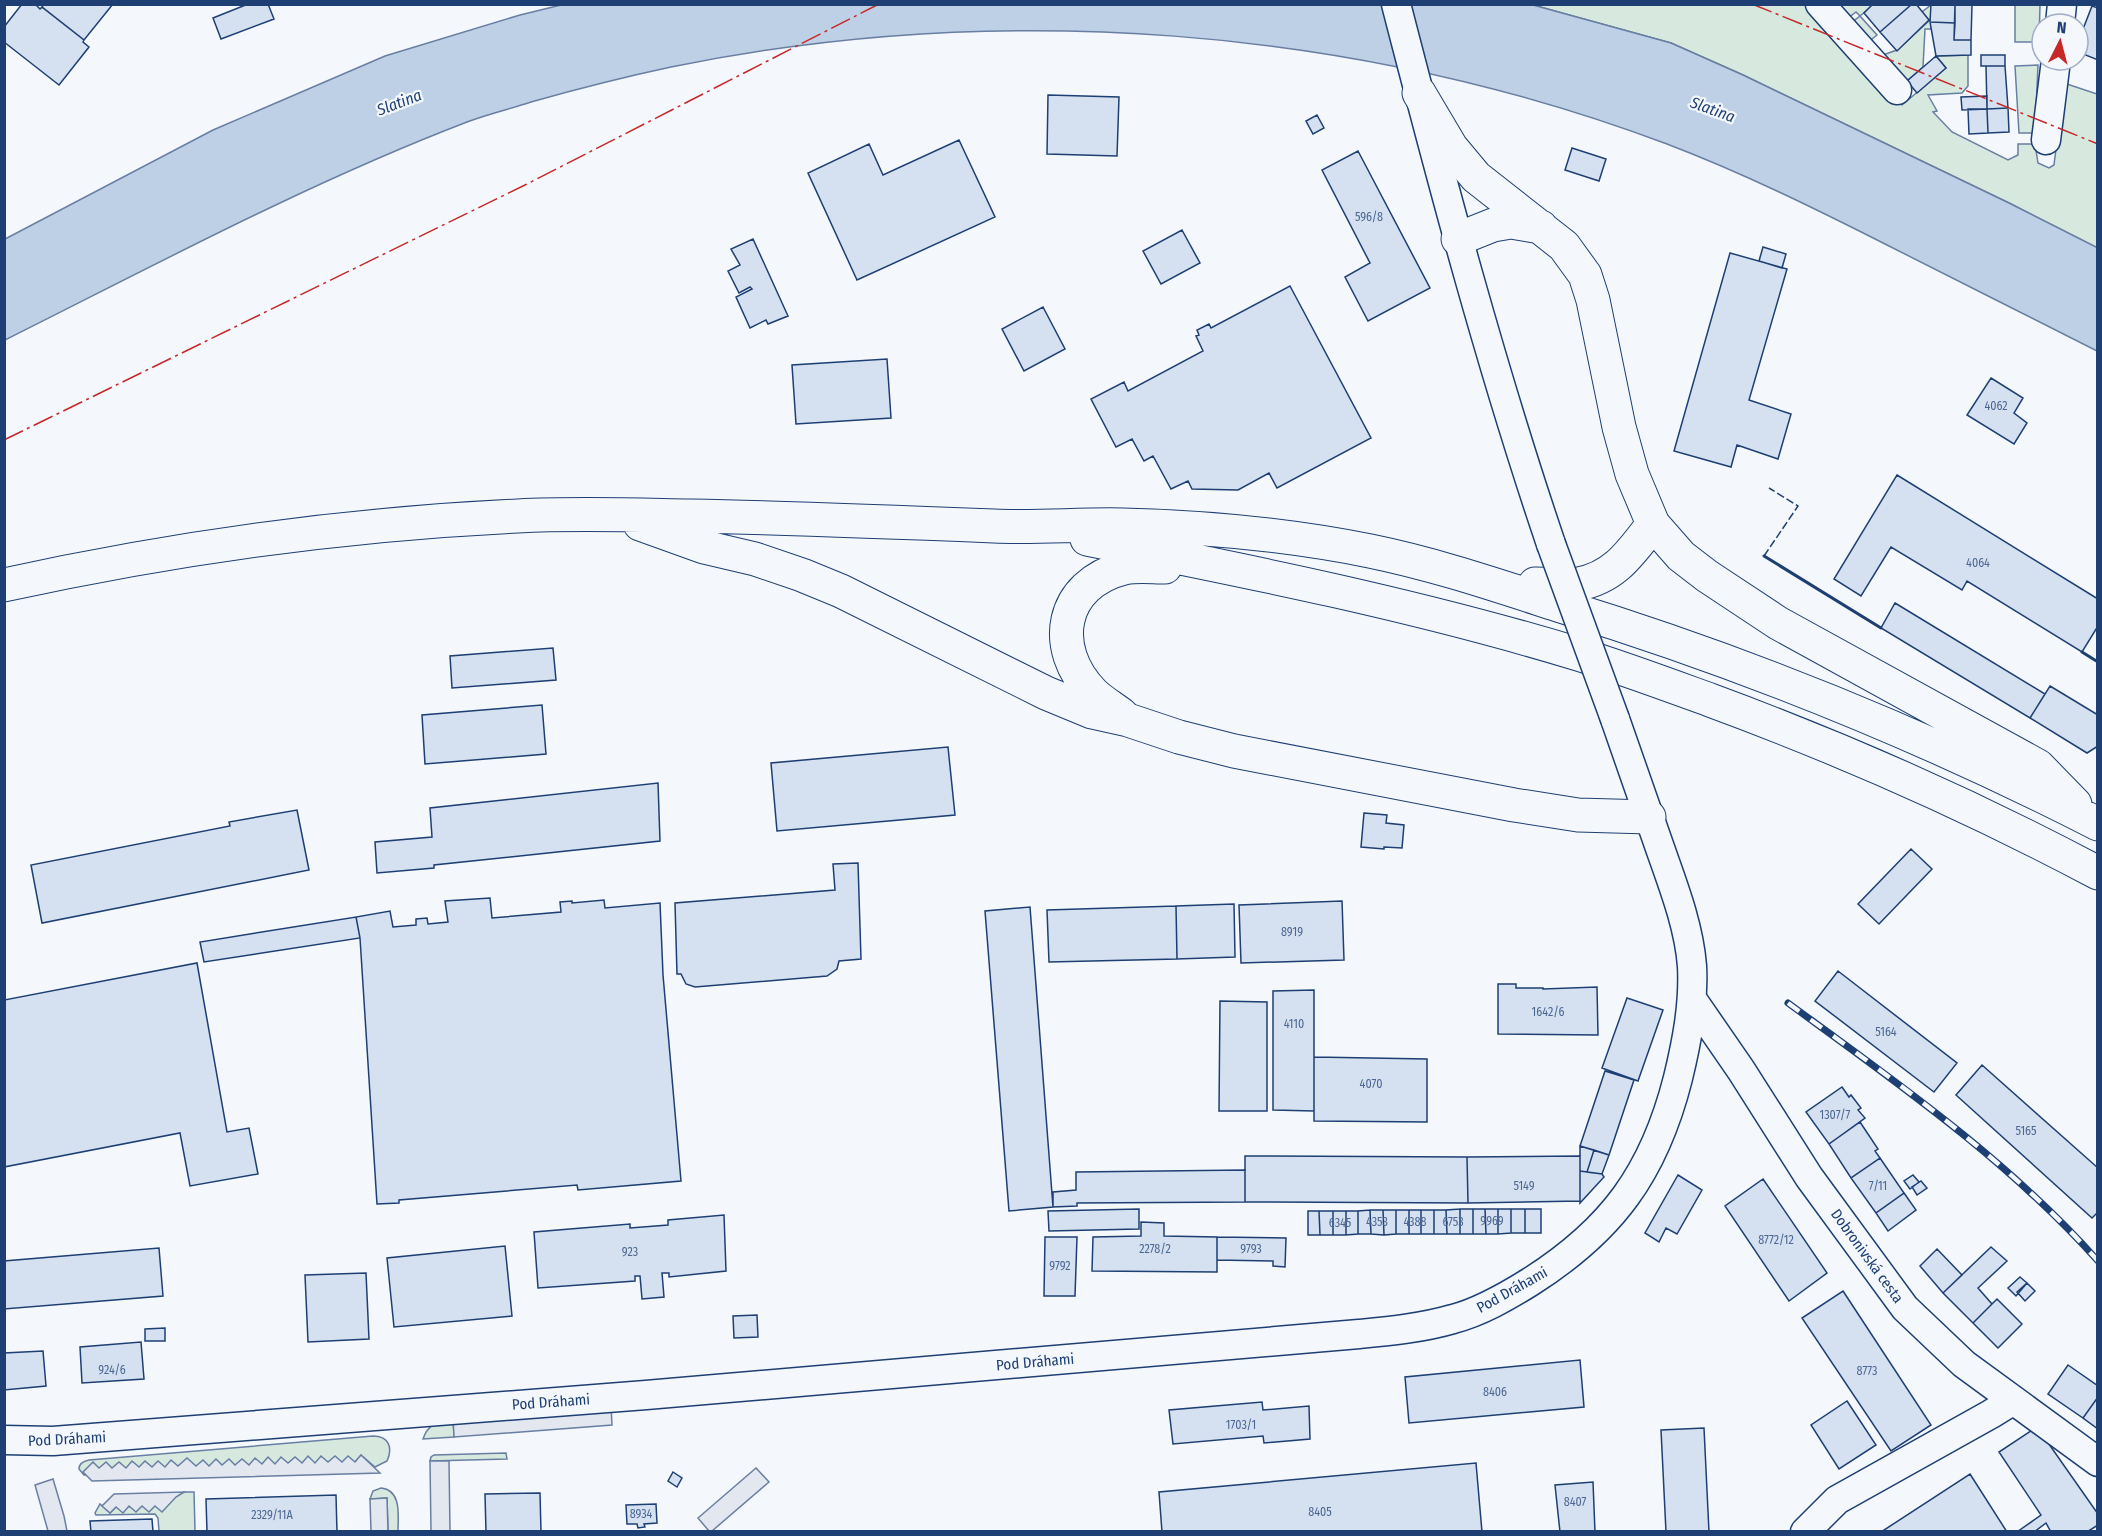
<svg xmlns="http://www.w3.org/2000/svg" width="2102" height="1536" viewBox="0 0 2102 1536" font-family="'Fira Sans Condensed',sans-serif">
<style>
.green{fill:#d7e8df;stroke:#687fa3;stroke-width:1.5}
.parking{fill:#e3e8f0;stroke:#687fa3;stroke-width:1.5}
.water{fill:#bed0e5;stroke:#687fa3;stroke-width:1.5}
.building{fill:#d5e0f0;stroke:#1d3f73;stroke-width:1.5}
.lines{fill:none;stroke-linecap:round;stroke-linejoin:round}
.minor-casing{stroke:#1d3f73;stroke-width:31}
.major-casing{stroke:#1d3f73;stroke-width:35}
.minor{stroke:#f4f7fb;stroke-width:28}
.major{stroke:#f4f7fb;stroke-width:33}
.rail-casing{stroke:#1d3f73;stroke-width:7}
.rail{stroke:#f4f7fb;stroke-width:4.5;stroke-dasharray:14;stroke-linecap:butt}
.minor-bridge-casing{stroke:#1d3f73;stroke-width:31;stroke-linecap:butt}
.minor-bridge{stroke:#f4f7fb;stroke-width:28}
.fence{stroke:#1d3f73;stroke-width:1.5;stroke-dasharray:8 3;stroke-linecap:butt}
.wall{stroke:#1d3f73;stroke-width:3}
.power{stroke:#c62828;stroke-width:1.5;stroke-dasharray:21 4.5 3 4.5;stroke-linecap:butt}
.labels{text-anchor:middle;stroke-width:4.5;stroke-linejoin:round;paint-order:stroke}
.number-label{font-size:12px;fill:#4b6792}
.street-label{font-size:15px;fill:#1d3f73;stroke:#f4f7fb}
.water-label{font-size:16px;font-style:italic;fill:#1d3f73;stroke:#f4f7fb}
</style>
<rect width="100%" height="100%" fill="#f4f7fb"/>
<path class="green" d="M1533 5H1813L1902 105 1946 68 1936 56 1968 55V86L1962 93 1928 95 1937 111 1933 112 1952 132 2008 160 2018 155V144H2035L2038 163 2049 168 2054 165 2064 83 2097 94V248L2009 203 1743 75 1671 43Z
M1831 5H1873L1860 16 1877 35 1867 43 1851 23 1860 16 1856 12 1848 18Z
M1931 5V29H1925L1923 67 1902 85 1877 57 1897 50 1929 21 1922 12Z
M2015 5H2040L2039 42H2015Z
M2038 65 2035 133H2019L2015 66Z
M453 1417 454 1437 423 1439C428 1423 439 1422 453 1417Z
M373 1436C389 1436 393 1448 387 1461L375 1467 361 1455 355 1462 99 1469 83 1473 85 1475H84L79 1469C79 1463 84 1461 89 1460Z
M506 1453 507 1459 430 1461 431 1457 434 1455Z
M381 1488C402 1490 398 1516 398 1531H388L387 1498 370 1499 373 1491Z
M184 1492H194L195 1531H159L158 1518 155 1514 96 1515 95 1513 100 1504 110 1513 116 1507 155 1506Z"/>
<path class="parking" d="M611 1406 612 1425 454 1437 453 1417Z
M361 1455 380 1473 92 1481 83 1472 93 1462 99 1468 106 1462 112 1468 119 1462 126 1468 132 1461 139 1467 145 1461 152 1467 158 1461 165 1467 171 1460 178 1466 187 1458 196 1466 203 1460 209 1466 216 1459 222 1465 229 1459 235 1465 242 1459 249 1465 255 1458 262 1464 268 1457 275 1464 281 1457 288 1463 295 1457 302 1463 308 1456 315 1463 321 1456 328 1462 335 1456 342 1462 348 1456 355 1462Z
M430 1461H449L450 1531H431Z
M756 1468 769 1482 712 1531H709L698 1518Z
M53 1479 64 1516 67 1531H48L35 1485Z
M184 1492 176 1497 162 1512 155 1506 149 1512 142 1506 136 1512 129 1506 123 1513 116 1507 110 1513 102 1506 114 1494Z
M387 1498 388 1531H371L370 1499Z"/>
<path class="water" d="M565 4 1533 5 1671 43 1743 75 2009 203 2098 248 2097 351C2028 316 1958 281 1889 246 1816 209 1743 173 1667 144 1353 26 999 0 671 67 624 77 577 89 531 102 510 109 488 114 467 122 308 183 157 264 5 340V239L213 130 385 56 520 15Z"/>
<path class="building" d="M22 4H35L40 9 42 7 84 40 83 42 89 47 59 85 4 42V27Z
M44 4H113L84 40 42 7Z
M248 4H268L274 19 221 39 213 18Z
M1873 4H1912L1880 32 1864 13Z
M1912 4H1916L1929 20 1897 51 1880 32Z
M1931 4H1955V23L1930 22Z
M1955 4 1972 5 1971 40H1954Z
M2092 6 2098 8V60L2078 52V42Z
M1930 22 1955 23 1954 40H1971V55L1936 56Z
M1981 55H2005V66H1981Z
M1936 56 1946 68 1917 93 1907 81Z
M1986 66H2005L2008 108 1987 109Z
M1048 95 1119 97 1117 156 1047 154Z
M1987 96V109L1962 110 1961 97Z
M2008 108 2009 132 1988 133 1987 109Z
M1968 109H1987L1988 133 1969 134Z
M1317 115 1324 128 1313 134 1306 121Z
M959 140 995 217 857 280 808 173 869 144 883 175Z
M1572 148 1606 159 1599 181 1565 170Z
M1358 151 1430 288 1368 321 1345 277 1370 263 1322 170Z
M1182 230 1200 263 1161 284 1143 251Z
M753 239 788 316 768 324 766 320 750 328 736 297 752 289 750 287 739 293 728 271 740 265 731 249Z
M1763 247 1786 254 1782 268 1759 261Z
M1730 253 1787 269 1749 400 1791 414 1778 459 1737 445 1731 467 1674 451Z
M1290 286 1371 438 1277 488 1269 473 1238 490 1192 489 1188 481 1171 489 1153 456 1144 461 1132 439 1116 447 1091 399 1124 382 1128 391 1203 351 1196 336 1199 335 1197 330 1209 324 1211 328Z
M1043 307 1065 349 1024 371 1002 329Z
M887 359 891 418 796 424 792 365Z
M1991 378 2023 398 2014 413 2027 423 2014 444 1967 415Z
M1897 475 2098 599V626L2082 652 1967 581 1962 590 1891 547 1861 596 1834 579Z
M1895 603 2045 694 2030 718 1881 628Z
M553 648 556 680 452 688 450 656Z
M2050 686 2098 715V746L2087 753 2030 718Z
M542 705 546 754 425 764 422 715Z
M948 747 955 815 777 831 771 763Z
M658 783 660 841 434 865V868L377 873 375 842 432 837 430 808Z
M297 810 309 870 42 923 31 865 230 826 229 822Z
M1364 813 1387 815 1386 823 1404 825 1402 848 1384 847V849L1361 847Z
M1911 849 1932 869 1879 924 1858 904Z
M858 863 861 959 839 961 837 969 827 976 695 987 686 984 681 974H677L675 903 835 890 833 864Z
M490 898 492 918 561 912 560 902 572 901V903L604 900 605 908 660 903 663 975 681 1181 578 1190 577 1185 399 1200V1203L377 1204 360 938 356 917 390 911 393 927 416 925V919L427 918 428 924 448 922 445 901Z
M1342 901 1344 960 1241 963 1239 905Z
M1234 904 1235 957 1177 959 1176 906Z
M1176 906 1177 959 1049 962 1047 910Z
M1030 907 1053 1207 1009 1211 985 911Z
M356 917 360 938 204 962 200 942Z
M197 963 227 1132 249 1128 258 1174 190 1186 180 1133 4 1167V1000Z
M1838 971 1957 1063 1934 1092 1815 1001Z
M1498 984H1516V988H1543V989L1597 987 1598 1035 1498 1034Z
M1314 990V1111L1273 1110V991Z
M1627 998 1663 1010 1638 1081 1602 1068Z
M1220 1001 1267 1002V1111H1219Z
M1314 1057 1427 1059V1122L1314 1121Z
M1982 1065 2098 1168V1212L2092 1218 1956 1095Z
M1605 1071 1634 1080 1609 1155 1580 1146Z
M1842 1087 1849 1097 1851 1095 1861 1108 1858 1110 1865 1118 1829 1144 1806 1112Z
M1860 1122 1878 1149 1875 1151 1880 1158 1851 1178 1829 1144Z
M1580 1146 1594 1150 1587 1172 1580 1171Z
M1594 1150 1609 1155 1602 1174 1587 1172Z
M1245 1156 1467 1157 1468 1203 1245 1202Z
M1580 1156V1201L1468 1203 1467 1157Z
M1880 1158 1904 1193 1876 1213 1851 1178Z
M1245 1170V1202L1077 1203V1206L1053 1207V1192L1076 1190V1172Z
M1580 1171 1602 1174 1604 1177 1580 1203Z
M1678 1175 1702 1190 1677 1234 1666 1228 1659 1242 1645 1233Z
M1913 1175 1919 1182 1910 1189 1904 1181Z
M1763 1179 1827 1273 1789 1301 1725 1206Z
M1921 1181 1927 1188 1917 1195 1912 1187Z
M1904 1193 1916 1210 1888 1231 1876 1213Z
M1139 1209V1229L1049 1231 1048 1211Z
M1460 1209H1473V1234H1460Z
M1460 1209V1234H1447L1446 1210Z
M1473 1209H1485L1486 1234H1473Z
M1485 1209H1498V1234H1486Z
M1498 1209H1511V1233L1498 1234Z
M1511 1209H1525V1233H1511Z
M1525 1209H1541V1233H1525Z
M1370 1210H1383L1384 1235 1371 1234Z
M1370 1210 1371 1234H1358V1211Z
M1383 1210H1396V1234L1384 1235Z
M1396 1210H1409V1234H1396Z
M1409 1210H1421V1234H1409Z
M1421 1210H1434V1234H1421Z
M1434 1210H1446L1447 1234H1434Z
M1308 1211H1319L1320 1235H1308Z
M1319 1211H1333V1235H1320Z
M1333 1211H1346V1235H1333Z
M1346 1211H1358V1234L1346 1235Z
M724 1215 726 1271 669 1277V1273H662L664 1297 642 1299 640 1276H635V1281L538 1288 534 1232 630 1224V1228L668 1225V1220Z
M1141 1222 1164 1223V1236L1217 1237V1272L1092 1271 1093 1237 1141 1236Z
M1045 1237H1077L1075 1296H1044Z
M1217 1237 1286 1238 1285 1267 1273 1266V1261L1217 1260Z
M505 1246 512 1316 394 1327 387 1258Z
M1991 1247 2007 1261 1978 1288 1992 1304 1973 1323 1943 1293Z
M159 1248 163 1296 4 1309V1261Z
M1937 1249 1962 1275 1943 1293 1920 1266Z
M366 1273 369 1339 308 1342 305 1275Z
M2020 1277 2027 1283 2016 1296 2008 1288Z
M2027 1283 2035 1291 2025 1301 2017 1292Z
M1843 1291 1931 1425 1891 1451 1802 1318Z
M1997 1299 2022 1324 1998 1348 1973 1323Z
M757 1315 758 1337 734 1338 733 1316Z
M165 1328V1341H145V1329Z
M141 1342 144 1379 82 1383 80 1347Z
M43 1351 46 1386 4 1390V1353Z
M1580 1360 1584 1407 1409 1423 1405 1377Z
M2068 1365 2098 1386V1397L2083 1418 2048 1394Z
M2098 1397V1429L2083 1418Z
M1847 1401 1876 1445 1839 1469 1811 1425Z
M1262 1402 1263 1410 1309 1406 1310 1439 1264 1443 1263 1436 1173 1444 1169 1410Z
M2037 1427 2098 1514V1525L2087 1532H2051L2046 1523 2034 1532H2017L2041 1515 1999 1452Z
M1704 1428 1709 1532H1666L1661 1430Z
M1476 1463 1482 1532H1162L1159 1492Z
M673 1472 682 1478 677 1487 668 1481Z
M1970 1474 2007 1532H1881Z
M1593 1482 1595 1532H1560L1555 1485Z
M540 1493 541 1532H486L485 1494Z
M336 1495 337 1532H207L206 1499Z
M656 1504 657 1523 644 1524 645 1527 638 1528 637 1524H627L626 1505Z
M152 1519 153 1532H91L90 1521Z"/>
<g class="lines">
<g class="minor-casing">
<path id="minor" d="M1396 4C1443 186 1491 367 1551 544
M1820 4 1897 90
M2060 24 2062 4
M2046 140 2056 60
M1692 999 1741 1070 1809 1177 1905 1308 1964 1364 2098 1462
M4 1440 53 1441 646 1395 1359 1334C1390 1331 1422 1328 1453 1319 1480 1312 1506 1297 1530 1282 1612 1230 1654 1173 1678 1078 1687 1041 1694 1004 1692 966 1689 926 1673 885 1660 848 1645 805 1630 762 1615 719
M1805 1532 1837 1500 1991 1414 2012 1401"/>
</g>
<g class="major-casing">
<path id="major" d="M1419 93 1451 147 1476 177 1564 246 1585 275 1593 300 1619 427 1632 474 1653 524 1681 556 1707 576 1778 623 2038 766 2075 804
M1458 239 1493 225 1511 222 1541 227
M640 524 704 547 755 559 802 575 841 591 1046 693 1092 712 1128 720 1179 737 1234 751 1514 805 1578 815 1649 817
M1087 539C1252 572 1417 605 1578 654 1623 668 1666 684 1710 700 1843 749 1972 806 2098 873
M1535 584C1549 584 1564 586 1578 584 1615 578 1632 551 1653 524
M4 585C173 548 346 524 518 516 576 513 634 515 691 516 792 518 893 522 994 526 1037 528 1080 524 1123 525 1206 527 1290 535 1370 551 1434 564 1496 585 1558 605 1744 662 1924 735 2098 824
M1122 715C1113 708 1101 701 1093 693 1049 648 1060 584 1124 568 1137 565 1152 567 1165 567"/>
</g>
<use href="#minor" class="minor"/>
<use href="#major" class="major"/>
<g class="rail-casing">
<path id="rail" d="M1788 1003C1896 1082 2008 1160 2098 1261"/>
</g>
<use href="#rail" class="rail"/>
<g class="minor-bridge-casing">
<path id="minor-bridge" d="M1551 544 1615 719"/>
</g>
<use href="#minor-bridge" class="minor-bridge"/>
<path class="fence" d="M1764 556 1798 506 1769 488"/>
<path class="wall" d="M1764 556 1881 628
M2082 652 2098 662"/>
<path class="power" d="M1752 4 2098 144
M4 440 525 185 879 4"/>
</g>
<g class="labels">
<g class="number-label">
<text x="1369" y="221">596/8</text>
<text x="1996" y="410">4062</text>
<text x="1978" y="567">4064</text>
<text x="1292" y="936">8919</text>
<text x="1548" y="1016">1642/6</text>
<text x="1294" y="1028">4110</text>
<text x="1886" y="1036">5164</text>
<text x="1371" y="1088">4070</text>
<text x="1835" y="1119">1307/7</text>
<text x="2026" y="1135">5165</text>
<text x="1524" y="1190">5149</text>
<text x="1878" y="1190">7/11</text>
<text x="1492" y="1225">9969</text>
<text x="1377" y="1226">4353</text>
<text x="1415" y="1226">4388</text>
<text x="1453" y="1226">6753</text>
<text x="1340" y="1227">6345</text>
<text x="1776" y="1244">8772/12</text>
<text x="1155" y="1253">2278/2</text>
<text x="1251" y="1253">9793</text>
<text x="630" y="1256">923</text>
<text x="1060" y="1270">9792</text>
<text x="112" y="1374">924/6</text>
<text x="1867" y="1375">8773</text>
<text x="1495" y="1396">8406</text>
<text x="1241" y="1429">1703/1</text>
<text x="1575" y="1506">8407</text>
<text x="1320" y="1516">8405</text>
<text x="641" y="1518">8934</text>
<text x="272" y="1519">2329/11A</text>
</g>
<g class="street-label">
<text transform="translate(1867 1256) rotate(54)" y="5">Dobronivská cesta</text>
<text transform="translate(1512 1290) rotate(-29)" y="5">Pod Dráhami</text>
<text transform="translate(1035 1362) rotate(-5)" y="5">Pod Dráhami</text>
<text transform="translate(551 1402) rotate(-4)" y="5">Pod Dráhami</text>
<text transform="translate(67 1439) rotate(-3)" y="5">Pod Dráhami</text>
</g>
<g class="water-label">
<text transform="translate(399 102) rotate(-21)" y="6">Slatina</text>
<text transform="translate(1713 109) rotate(20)" y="6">Slatina</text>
</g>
</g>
<rect width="2102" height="1536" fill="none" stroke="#1d3f73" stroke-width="12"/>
<g transform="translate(2060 42) rotate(6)"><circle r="28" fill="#f4f7fb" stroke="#9eadc5" stroke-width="1.5"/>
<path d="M0-4.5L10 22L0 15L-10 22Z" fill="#c62828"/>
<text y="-9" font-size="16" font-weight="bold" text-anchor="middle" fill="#1d3f73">N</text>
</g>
</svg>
